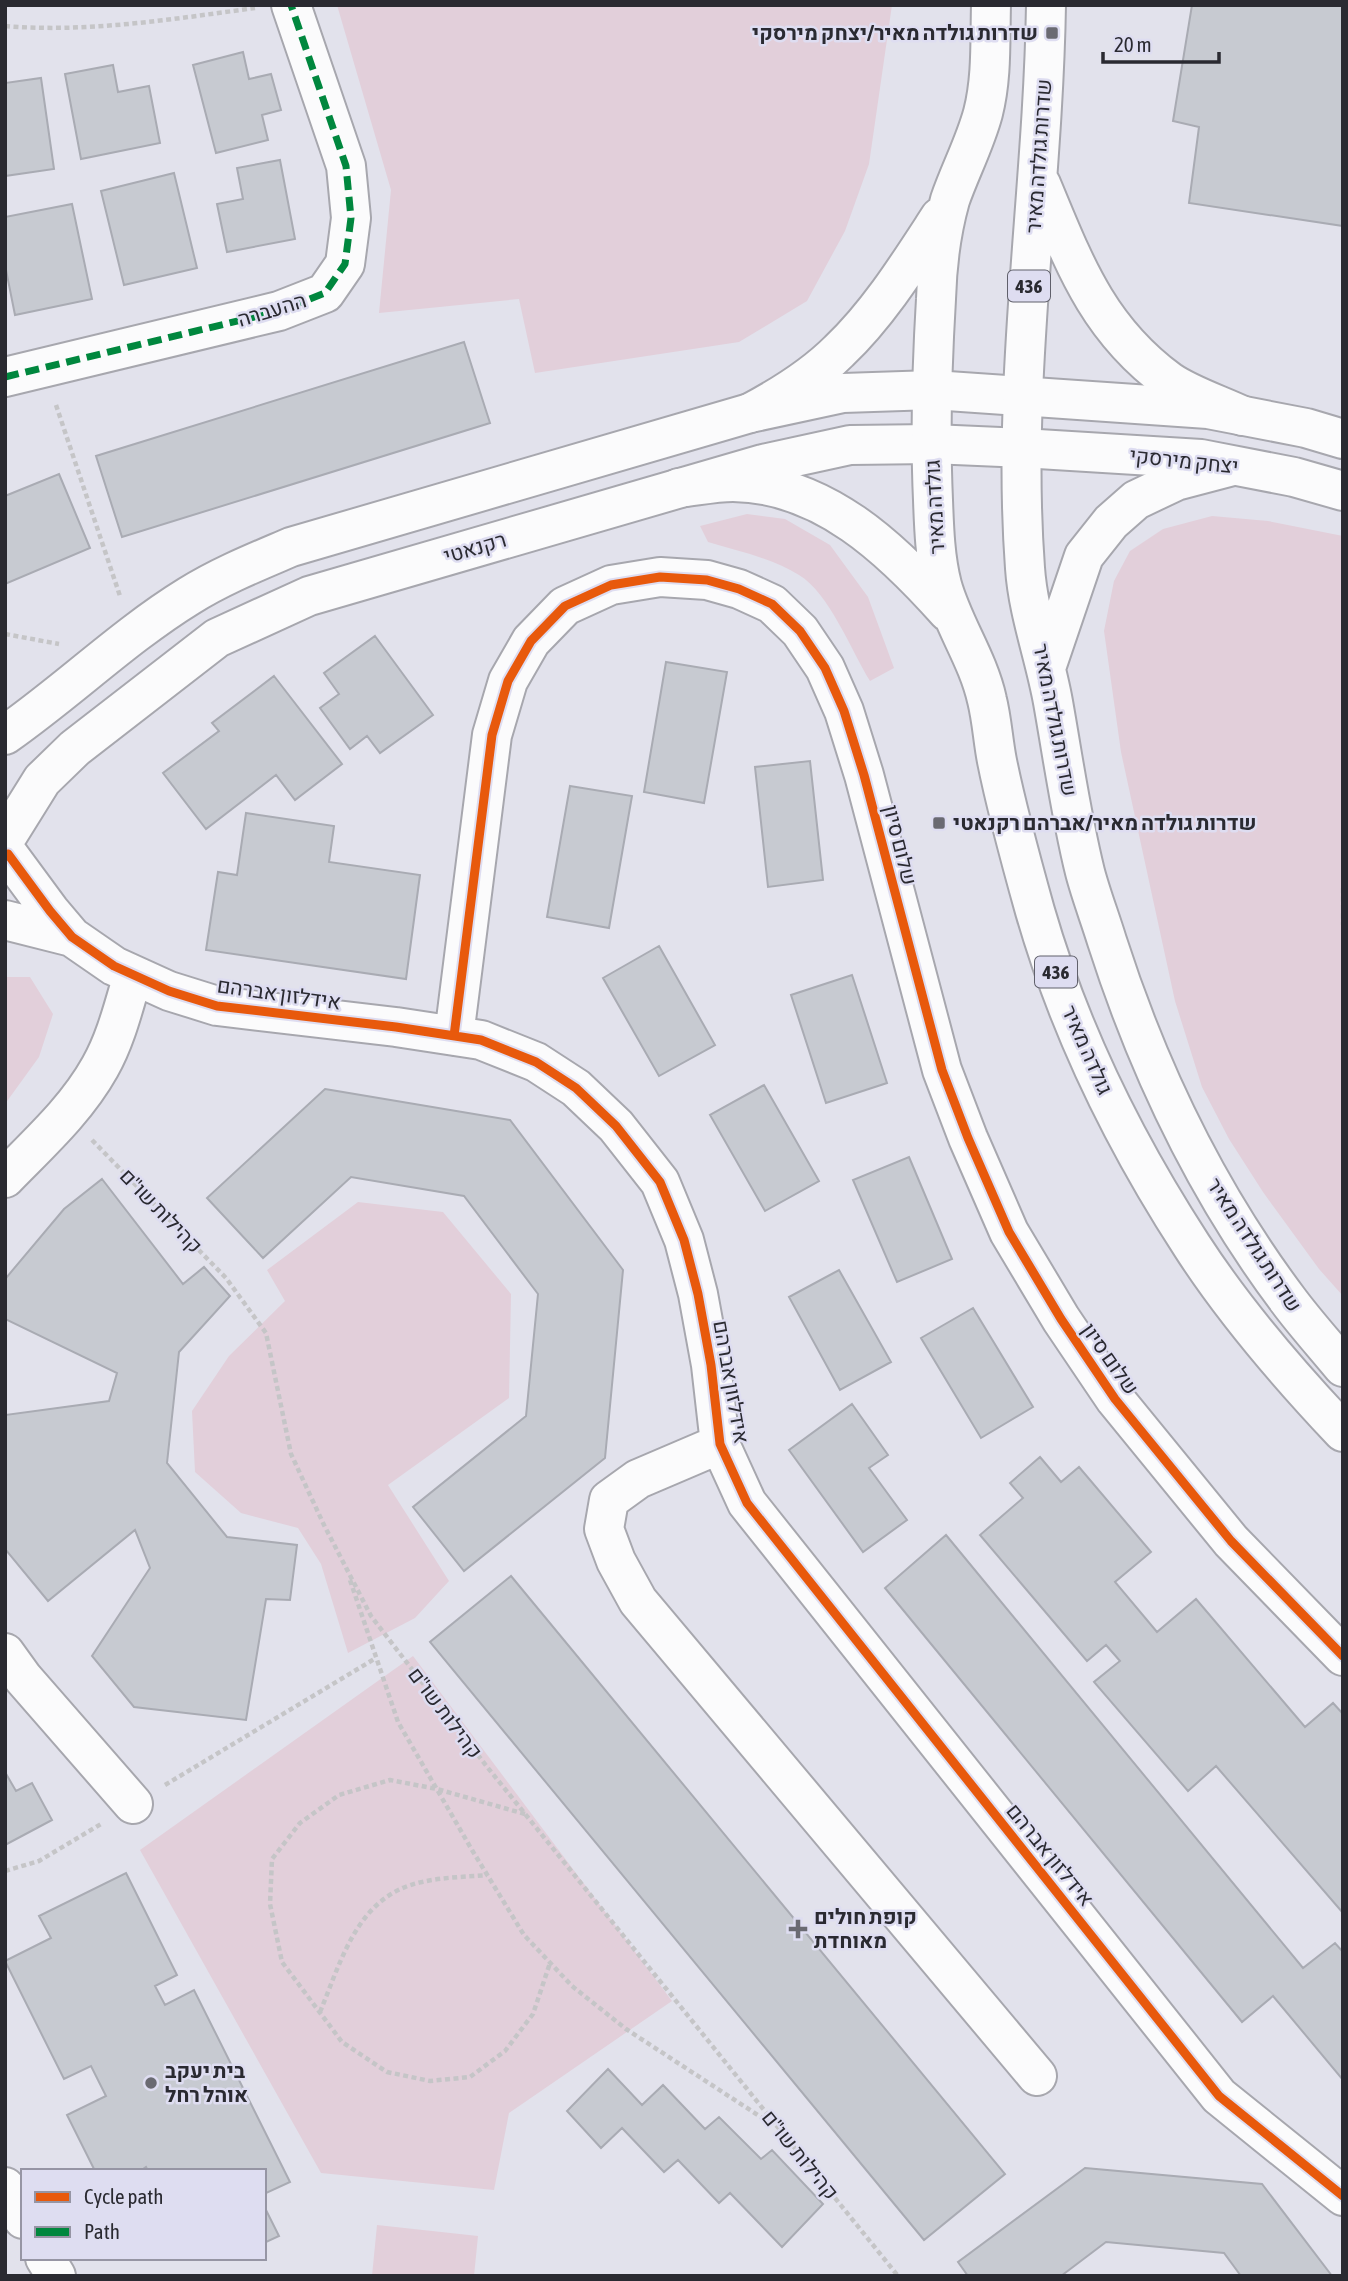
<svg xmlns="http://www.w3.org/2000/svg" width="1348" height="2281" viewBox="0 0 1348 2281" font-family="'Asap Condensed',Heebo,sans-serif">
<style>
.green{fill:#e2cfda}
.building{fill:#c7cad1;stroke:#a9abb3;stroke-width:2}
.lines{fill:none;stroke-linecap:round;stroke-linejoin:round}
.street-casing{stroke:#a7a7ae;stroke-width:42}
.secondary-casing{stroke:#a7a7ae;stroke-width:42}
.primary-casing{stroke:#a7a7ae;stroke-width:42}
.path{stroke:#c5c5c7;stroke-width:4.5;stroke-dasharray:5 3.5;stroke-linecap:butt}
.street{stroke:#fbfbfc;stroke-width:38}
.secondary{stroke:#fbfbfc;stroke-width:38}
.primary{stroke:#fbfbfc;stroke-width:38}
.quiet{stroke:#00873e;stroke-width:7;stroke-dasharray:14 7;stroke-linecap:butt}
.cycleway-casing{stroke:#deddf1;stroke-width:13}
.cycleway{stroke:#e8590c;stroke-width:9}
.poi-dot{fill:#6a6a72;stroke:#deddf1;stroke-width:2.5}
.labels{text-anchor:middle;stroke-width:5;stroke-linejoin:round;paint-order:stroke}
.shield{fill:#deddf1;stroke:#60606b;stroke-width:2}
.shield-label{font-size:19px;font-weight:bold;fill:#2a2a31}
.poi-label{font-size:21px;font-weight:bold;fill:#2a2a31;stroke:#deddf1;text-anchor:start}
.street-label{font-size:21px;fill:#2a2a31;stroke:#deddf1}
</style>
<rect width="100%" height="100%" fill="#e2e2ec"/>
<path class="green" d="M337 5H892L869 164 845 231 807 301 739 342 535 373 519 299 379 313 391 190Z
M747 514 785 519 830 545 868 597 894 668 870 681C851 650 829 593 799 575 772 558 738 551 708 542L700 526Z
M1212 516 1268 521 1343 536V1296L1319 1269 1263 1192 1229 1139 1202 1087 1175 1001 1121 752 1104 631 1114 581 1130 551 1163 529Z
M5 977H30L53 1014 39 1057 5 1104Z
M358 1202 443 1212 511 1294 509 1398 388 1485 449 1581 415 1618 348 1653 321 1564 298 1528 241 1513 195 1472 192 1411 229 1356 285 1301 267 1270Z
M413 1656 672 2001 509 2113 494 2190 321 2173 140 1850Z
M377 2225 478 2236 474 2276H372Z"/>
<path class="building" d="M1192 5H1343V226L1189 203 1199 127 1173 121Z
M243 52 249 79 271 74 281 110 262 115 268 140 216 153 193 65Z
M113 65 118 92 149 86 160 143 81 159 65 74Z
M41 78 54 169 5 176V83Z
M280 160 295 239 227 252 217 204 243 199 237 168Z
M174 173 197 268 124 285 101 191Z
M72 204 92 299 15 315 5 265V217Z
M464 342 490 423 122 537 96 456Z
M59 474 90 548 5 584V496Z
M375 636 433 715 380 753 367 736 350 749 320 708 339 694 324 673Z
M666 662 727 672 704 803 644 792Z
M274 676 342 764 295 800 276 775 206 829 163 773 219 731 212 723Z
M810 761 823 880 768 887 755 767Z
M570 786 632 796 609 928 547 917Z
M246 813 334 826 329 862 420 875 406 979 206 950 218 872 237 875Z
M659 946 715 1045 659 1076 603 978Z
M852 975 887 1083 826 1103 791 995Z
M764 1085 819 1181 765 1211 710 1115Z
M325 1089 510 1120 623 1270 605 1458 464 1571 413 1507 526 1416 538 1294 464 1196 351 1177 263 1258 207 1198Z
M909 1157 952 1259 897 1282 853 1180Z
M102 1179 183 1284 204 1267 230 1296 179 1352 167 1463 227 1537 297 1545 290 1600 266 1599 246 1720 134 1707 92 1656 150 1568 135 1530 48 1601 5 1549V1415L109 1401 117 1373 5 1319 6 1278 64 1209Z
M839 1270 891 1362 840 1390 789 1297Z
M973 1308 1033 1407 981 1438 921 1338Z
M852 1404 888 1455 869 1468 907 1520 863 1552 789 1450Z
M1040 1457 1061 1482 1079 1467 1151 1552 1115 1582 1157 1632 1196 1599 1305 1727 1333 1703 1343 1714V1913L1216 1766 1188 1791 1094 1682 1120 1661 1106 1645 1087 1661 980 1535 1023 1498 1010 1483Z
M946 1535 1303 1968 1335 1943 1343 1952V2080L1273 1996 1242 2022 885 1588Z
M511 1576 1005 2174 924 2240 430 1642Z
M5 1772 16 1791 32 1783 52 1820 5 1845Z
M126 1873 177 1975 155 1986 165 2005 194 1990 290 2182 264 2194V2171H148L146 2167 140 2171H95L67 2115 106 2096 91 2066 64 2079 5 1961 51 1938 39 1916Z
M608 2069 642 2105 663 2085 705 2129 719 2117 761 2159 772 2150 823 2204 782 2247 730 2193 719 2203 678 2160 664 2172 622 2128 601 2148 567 2111Z
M1085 2168 1262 2184 1332 2276H1241L1224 2253 1106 2242 1061 2276H968L958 2262Z
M264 2206 279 2236 264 2243Z"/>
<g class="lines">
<g class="street-casing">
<path id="street" d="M5 377 279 311 325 293 345 264 351 218 346 166 291 5
M8 854 50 911 72 937 114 966 169 991 217 1006 396 1027 481 1040 536 1062 576 1088 616 1126 660 1182 684 1240 698 1294 711 1365 720 1444 747 1503 1219 2096 1343 2196
M5 920 72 937
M454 1036 492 735 508 681 531 641 565 606 611 585 660 577 707 580 739 589 772 604 800 631 825 668 844 711 864 775 942 1070 968 1138 1009 1232 1061 1319 1115 1399 1231 1541 1343 1656
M5 1178C39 1143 76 1110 100 1067 116 1039 124 1005 133 975
M720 1444 638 1479 609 1500 604 1529 616 1561 638 1601 1037 2076
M5 1653 23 1678 133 1804"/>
</g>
<g class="secondary-casing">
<path id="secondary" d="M5 735C68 691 124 636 189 596 221 576 256 562 291 547L750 413 843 393 933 390 1208 409 1306 428 1343 439
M9 833 42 780 75 748 217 638 309 596 763 464 850 445 932 444 1022 448 1201 459 1294 477 1343 491
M5 2187 23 2219
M45 2258 56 2276"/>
</g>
<g class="primary-casing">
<path id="primary" d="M991 5C990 41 992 78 983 113 975 143 960 171 950 200 941 232 937 266 936 299 932 366 930 434 933 500 934 528 935 558 942 585 953 625 978 659 987 700 992 720 993 741 997 761 1007 811 1021 861 1035 911 1069 1029 1125 1143 1192 1246 1234 1311 1290 1376 1343 1432
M1046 5C1043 193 1011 380 1025 568 1028 613 1045 657 1053 702 1063 758 1071 816 1085 872 1091 895 1100 918 1107 941 1148 1069 1207 1192 1288 1300 1305 1323 1325 1345 1343 1367
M1041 184C1074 263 1097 328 1169 381 1189 395 1220 405 1243 416
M750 413C782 396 813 377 839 351 879 313 910 263 940 217
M679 488C697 486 715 482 733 482 823 483 892 549 948 612
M1047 665 1084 556 1111 522 1136 500 1176 481 1233 466"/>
</g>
<path class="path" d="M5 26C88 33 173 19 255 8
M56 405 120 596
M5 634 59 644
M1343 888V925
M92 1140 226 1278 266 1333 291 1454 324 1525 371 1616 488 1768 898 2276
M350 1580 398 1722 472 1850 524 1935 572 1986 626 2029 773 2125
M165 1785 376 1658
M525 1814 437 1789 390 1780 339 1795 300 1823 272 1859 270 1904 282 1962 342 2042 387 2072 430 2081 470 2077 505 2051 533 2014 550 1963
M5 1871 39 1861 101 1824
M320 2012C342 1959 358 1895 422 1882 443 1877 466 1877 487 1875"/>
<use href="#street" class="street"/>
<use href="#secondary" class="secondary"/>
<use href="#primary" class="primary"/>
<path class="quiet" d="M5 377 279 311 325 293 345 264 351 218 346 166 291 5"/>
<g class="cycleway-casing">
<path id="cycleway" d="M8 854 50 911 72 937 114 966 169 991 217 1006 396 1027 481 1040 536 1062 576 1088 616 1126 660 1182 684 1240 698 1294 711 1365 720 1444 747 1503 1219 2096 1343 2196
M454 1036 492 735 508 681 531 641 565 606 611 585 660 577 707 580 739 589 772 604 800 631 825 668 844 711 864 775 942 1070 968 1138 1009 1232 1061 1319 1115 1399 1231 1541 1343 1656"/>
</g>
<use href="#cycleway" class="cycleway"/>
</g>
<g class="poi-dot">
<rect x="1045" y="26" width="14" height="14" rx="3.5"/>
<rect x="932" y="816" width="14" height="14" rx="3.5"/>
<path d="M794.5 1918.5h7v7h7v7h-7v7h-7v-7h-7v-7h7z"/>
<circle cx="151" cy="2083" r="7"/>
</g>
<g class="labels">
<g class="shield">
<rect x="1008" y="270.5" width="42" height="31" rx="5"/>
<rect x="1035" y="956.5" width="42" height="31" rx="5"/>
</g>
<g class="shield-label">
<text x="1029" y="293">436</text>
<text x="1056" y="979">436</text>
</g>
<g class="poi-label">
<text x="1038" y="40" text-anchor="end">שדרות גולדה מאיר/יצחק מירסקי</text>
<text x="953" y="830">שדרות גולדה מאיר/אברהם רקנאטי</text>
<text x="814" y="1924">קופת חולים<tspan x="814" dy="24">מאוחדת</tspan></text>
<text x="165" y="2078">בית יעקב<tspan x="165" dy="24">אוהל רחל</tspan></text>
</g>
<g class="street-label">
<text transform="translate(1039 156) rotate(-86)" y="7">שדרות גולדה מאיר</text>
<text transform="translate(272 310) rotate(-17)" y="7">ההעברה</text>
<text transform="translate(1184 461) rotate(6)" y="7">יצחק מירסקי</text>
<text transform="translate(935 507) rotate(-93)" y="7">גולדה מאיר</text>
<text transform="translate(475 548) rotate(-16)" y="7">רקנאטי</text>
<text transform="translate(1055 720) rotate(79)" y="7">שדרות גולדה מאיר</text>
<text transform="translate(900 845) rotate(76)" y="7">שלום סיון</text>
<text transform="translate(279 994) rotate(8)" y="7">אידלזון אברהם</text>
<text transform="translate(1087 1050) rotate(66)" y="7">גולדה מאיר</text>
<text transform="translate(161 1211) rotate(46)" y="7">קהילות שו"ם</text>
<text transform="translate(1254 1245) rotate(57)" y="7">שדרות גולדה מאיר</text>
<text transform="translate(1110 1359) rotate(55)" y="7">שלום סיון</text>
<text transform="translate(731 1382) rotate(80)" y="7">אידלזון אברהם</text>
<text transform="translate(445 1713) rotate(53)" y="7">קהילות שו"ם</text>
<text transform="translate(1050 1855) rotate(51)" y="7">אידלזון אברהם</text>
<text transform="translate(800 2155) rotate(51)" y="7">קהילות שו"ם</text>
</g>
</g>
<rect width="1348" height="2281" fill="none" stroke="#2a2a31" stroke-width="14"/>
<rect x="21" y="2169" width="245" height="91" fill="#deddf1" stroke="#9695a4" stroke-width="2"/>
<rect x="35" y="2192" width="35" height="10" fill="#e8590c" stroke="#9695a4" stroke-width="2"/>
<text x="84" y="2204" font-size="21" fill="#2a2a31">Cycle path</text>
<rect x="35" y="2227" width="35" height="10" fill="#00873e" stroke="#9695a4" stroke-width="2"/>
<text x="84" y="2239" font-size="21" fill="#2a2a31">Path</text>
<path d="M1103 52v10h116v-10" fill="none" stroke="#2a2a31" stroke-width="3.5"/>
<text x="1114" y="52" font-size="21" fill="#2a2a31" stroke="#deddf1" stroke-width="5" paint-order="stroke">20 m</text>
</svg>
